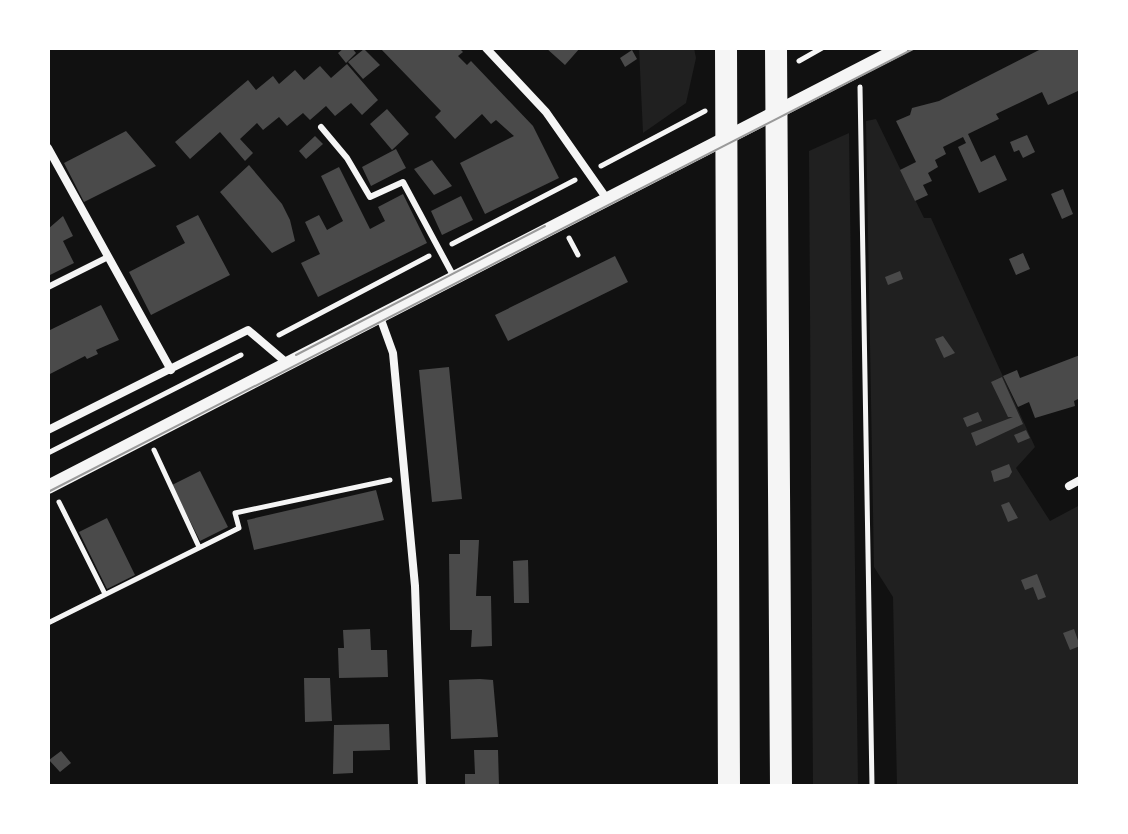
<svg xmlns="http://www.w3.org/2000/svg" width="1128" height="834" viewBox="0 0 1128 834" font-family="'Golos Text',sans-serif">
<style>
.green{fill:#202020}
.building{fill:#4a4a4a}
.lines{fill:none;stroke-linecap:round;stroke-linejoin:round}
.path{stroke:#f5f5f5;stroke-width:5}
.service{stroke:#f5f5f5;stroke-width:6}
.minor{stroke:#f5f5f5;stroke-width:8}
.tertiary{stroke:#f5f5f5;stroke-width:14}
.motorway{stroke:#f5f5f5;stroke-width:22}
.tram{stroke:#9a9a9a;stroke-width:2}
</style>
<rect width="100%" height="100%" fill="#111"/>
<path class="green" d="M639 48H694L696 58 686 103 643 133Z
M876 119 924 218H931L1035 447 1016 468 1050 521 1080 505V786H897L893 597 874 567 866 121Z
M849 133 858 786H813L809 151Z"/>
<path class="building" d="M344 48H352L356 53 346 63 338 53Z
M380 48H459L463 52 458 56 467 65 471 61 533 126 559 178 485 214 460 163 514 136 496 120 491 124 482 114 455 139 435 117 441 111Z
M546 48H580L565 65Z
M1043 48H1080V90L1048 105 1042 92 996 114 999 119 968 134 981 162 995 155 1007 180 979 193 958 147 966 143 963 137 943 147 946 154 935 160 938 167 928 173 932 181 923 185 928 195 915 201 900 170 916 162 896 121 910 115 912 108 939 101Z
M364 49 380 65 363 79 348 62Z
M632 50 637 59 625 67 620 58Z
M347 64 378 100 362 115 351 103 335 116 326 106 310 120 303 113 287 126 279 117 263 130 257 123 240 139 253 153 245 161 220 132 190 159 175 142 248 80 256 90 273 76 279 84 295 70 304 80 320 66 331 78Z
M387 109 409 134 392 150 370 124Z
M126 131 156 166 84 202 64 163Z
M1027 135 1035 152 1023 158 1019 150 1014 152 1010 142Z
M315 136 323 144 306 159 299 151Z
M396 149 406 168 371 186 362 167Z
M432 160 452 186 434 195 414 169Z
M249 165 282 204 290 220 295 241 272 253 220 192Z
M339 167 370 229 385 221 378 207 403 194 427 243 318 297 301 263 320 254 305 222 319 215 327 230 343 221 321 176Z
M1063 189 1073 214 1062 219 1051 194Z
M461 196 473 220 442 235 431 211Z
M198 215 230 275 151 315 129 272 185 243 176 226Z
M63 216 73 236 63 241 74 263 48 276V229Z
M1023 253 1030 269 1016 275 1009 259Z
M615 256 628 282 508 341 495 315Z
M900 271 903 279 888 285 885 277Z
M101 305 119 340 96 350 98 354 87 359 85 356 48 375V331Z
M943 336 955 353 944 358 935 339Z
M1080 355V398L1074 401 1075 406 1035 418 1029 402 1018 407 1003 376 1017 370 1020 378Z
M449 367 462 499 432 502 419 370Z
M1002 377 1023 424 976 446 971 433 1013 417H1008L991 382Z
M978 412 982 421 967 427 963 418Z
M1026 430 1030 438 1018 443 1014 435Z
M1009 464 1012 472 1009 477 994 482 991 471Z
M200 471 228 527 200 541 172 485Z
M376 490 384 520 254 550 247 520Z
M1009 502 1018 518 1008 522 1001 505Z
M107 518 135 575 107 589 79 532Z
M460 540H479L476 596H491L492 646 471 647 472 630H450L449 554H460Z
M528 560 529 603H514L513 561Z
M1037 574 1046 597 1038 600 1033 587 1025 590 1021 580Z
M370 629 371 650H387L388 677 339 678 338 648H344L343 630Z
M1074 629 1080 646 1070 650 1063 633Z
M304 678H330L332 721 305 722Z
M480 679 493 680 498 737 451 739 449 680Z
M389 724 390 750 353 751V773L333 774 334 725Z
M474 750H498L499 786H465V774H475Z
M61 751 71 763 60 772 49 760Z"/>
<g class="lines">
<path class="path" d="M799 61 822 48
M860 87 872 786
M601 166 705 111
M569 238 578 255
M452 244 575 180
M279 335 429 256
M154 450 199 547
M48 453 241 355
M59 502 105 594
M48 623 239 528 235 513 390 480"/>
<path class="service" d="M321 127 347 158 370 197 403 182 455 279
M48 287 106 258"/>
<path class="minor" d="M486 48 546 112 607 199
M48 148 171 370
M380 317 393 353 415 586 422 786
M48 430 248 330 288 364
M1069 486 1080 480"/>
<path class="tertiary" d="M48 487 901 48"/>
<path class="motorway" d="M726 48 729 786
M776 48 781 786"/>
<path class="tram" d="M296 355 545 226
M48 492 915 48"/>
</g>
<rect width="1128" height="834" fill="none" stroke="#ffffff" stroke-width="100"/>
</svg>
